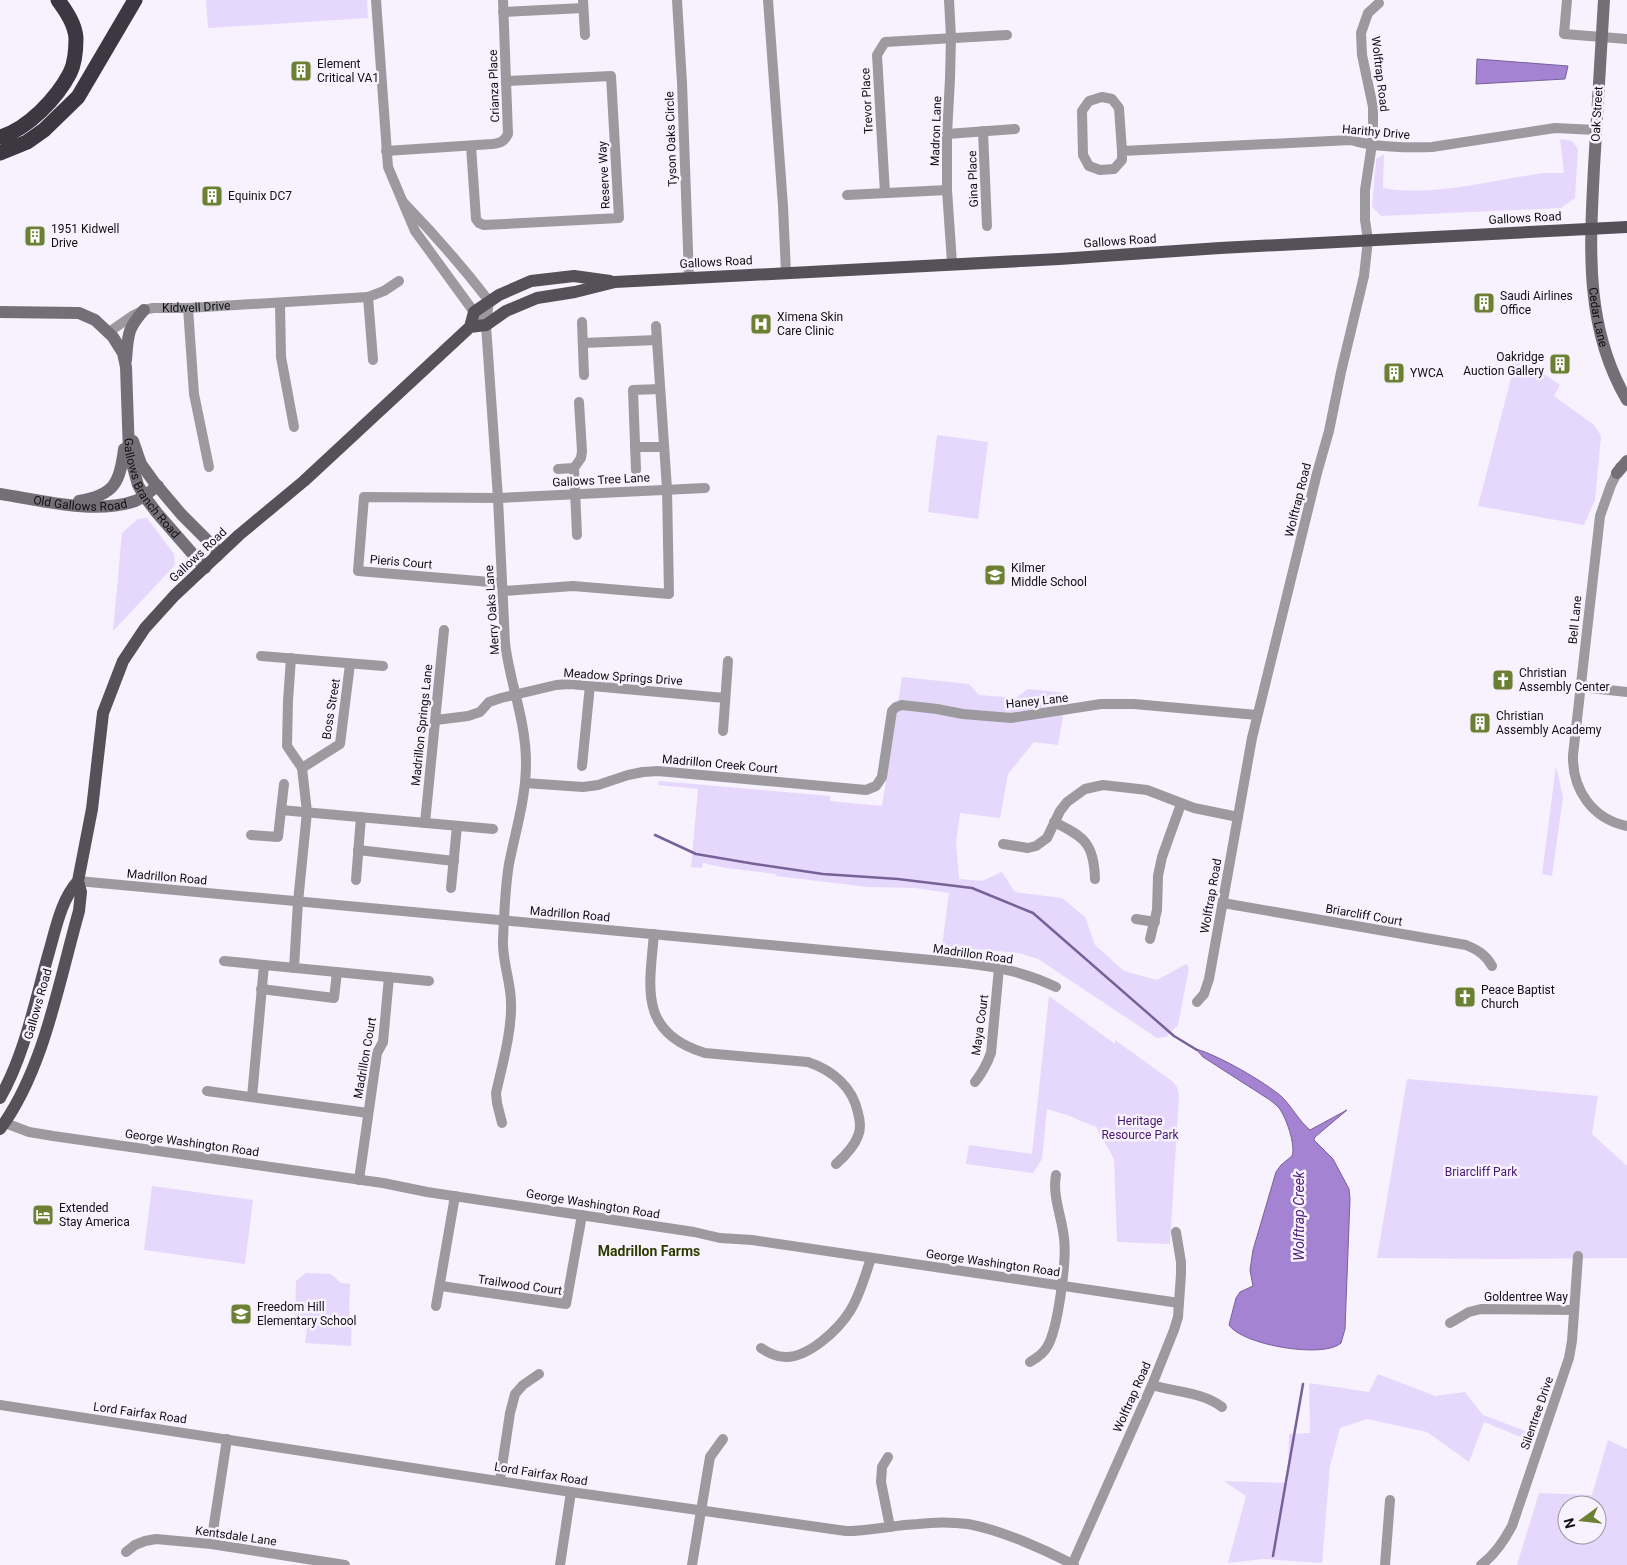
<svg xmlns="http://www.w3.org/2000/svg" width="1627" height="1565" viewBox="0 0 1627 1565" font-family="Roboto,sans-serif">
<style>
.green{fill:#e6d8fd;fill-rule:evenodd}
.water{fill:#a483d2;stroke:#786099}
.lines{fill:none;stroke-linecap:round;stroke-linejoin:round}
.stream{stroke:#786099;stroke-width:2.5}
.street{stroke:#9c9a9f;stroke-width:10}
.secondary{stroke:#726f76;stroke-width:12}
.primary{stroke:#545159;stroke-width:12}
.highway{stroke:#3b3841;stroke-width:15}
.labels{text-anchor:middle;stroke-width:5;stroke-linejoin:round;paint-order:stroke}
.poi-label{font-size:12px;fill:#100f13;stroke:#f7f2fe;text-anchor:start}
.street-label{font-size:12px;fill:#100f13;stroke:#f7f2fe}
.park-label{font-size:12px;fill:#481774;stroke:#f7f2fe}
.water-label{font-size:14px;font-style:italic;fill:#4f217d;stroke:#f7f2fe}
.neighbourhood-label{font-size:14px;font-weight:bold;fill:#2f3c01;stroke:#f7f2fe}
</style>
<rect width="100%" height="100%" fill="#f7f2fe"/>
<path class="green" d="M206 0H367L368 18 208 28Z
M1560 139 1572 141 1578 149 1575 198 1561 208 1381 216 1372 207 1376 159 1384 154 1383 188C1434 197 1493 180 1544 173H1564Z
M1517 355 1560 385 1554 396 1594 425 1601 436 1595 500 1584 525 1478 506Z
M937 435 988 442 978 519 928 512Z
M147 518 174 554 175 565 113 631 122 533 138 519Z
M902 677 969 684 979 695 1016 698 1028 689 1067 693 1058 745 1034 742 1008 774 1000 818 960 813 956 843 959 879 982 881 1002 872 1015 892 1062 898 1085 917 1095 945 1124 971 1157 980 1186 964 1189 968 1178 1025 1166 1037 1157 1038 1038 959 1019 953 942 946 949 893 915 888 868 887 776 876V874L726 868 703 863 702 868 691 867 698 789 658 785 659 781 830 796V801L882 806Z
M1556 766 1563 797 1552 876 1542 874Z
M1049 996 1115 1044V1040L1172 1081 1177 1087 1179 1096 1170 1244 1117 1242 1114 1159 1096 1127 1067 1115 1047 1109 1042 1159 1033 1173 966 1164 969 1145 1032 1154Z
M1407 1079 1598 1096 1592 1134 1627 1166V1258L1506 1259 1377 1258Z
M152 1186 253 1200 245 1264 144 1250Z
M306 1273 331 1274 341 1283 350 1284 349 1319H352L351 1346 305 1343 307 1327 299 1316 295 1315 296 1281Z
M1378 1374 1435 1396 1465 1392 1483 1415 1533 1434 1530 1441 1484 1422 1469 1462 1427 1432 1367 1419 1340 1428 1330 1466 1322 1563 1263 1559 1228 1563 1246 1496 1224 1481 1288 1483 1289 1434 1310 1433 1309 1383 1369 1392Z
M1608 1440 1627 1449V1565H1517L1539 1493 1592 1495ZM1567 1505H1597V1535H1567Z"/>
<path class="water" d="M1477 59 1568 66 1565 79 1476 84Z
M1196 1049C1218 1055 1265 1082 1282 1097 1292 1107 1299 1121 1310 1130L1347 1110 1315 1137 1314 1140 1333 1159 1349 1189 1350 1199 1345 1329 1341 1343C1324 1359 1242 1345 1229 1325L1236 1298 1240 1292 1253 1286 1250 1270 1253 1250 1276 1172 1281 1165 1292 1156C1296 1145 1286 1117 1279 1108 1277 1105 1273 1103 1270 1100L1203 1057Z"/>
<g class="lines">
<path class="stream" d="M655 835 696 854 755 864 823 874 898 879 972 888 1033 913 1174 1036 1197 1050
M1273 1556 1303 1384"/>
<g class="street">
<path d="M376 0 388 167 415 231 474 312 486 325"/>
<path d="M583 0 585 35"/>
<path d="M677 0 682 83 689 277"/>
<path d="M768 0 783 206 786 273"/>
<path d="M949 0 951 37 950 79 947 134V190L952 263"/>
<path d="M1567 0 1564 34 1627 39"/>
<path d="M503 12 583 8"/>
<path d="M983 131 987 226"/>
<path d="M947 134 1015 129"/>
<path d="M471 146 476 219 479 223 484 225 619 218 611 76 506 81"/>
<path d="M386 151 492 144C500 143 504 142 508 134L503 0"/>
<path d="M1122 151 1119 108 1112 99 1102 97 1089 101 1082 111 1083 155 1089 166 1100 170 1114 169 1122 160V151L1351 140C1372 147 1409 148 1432 147L1555 128 1596 130"/>
<path d="M885 193 877 55 885 42 1007 35"/>
<path d="M847 195 947 190"/>
<path d="M403 202C434 234 462 266 489 301L486 325 498 498 505 643C510 684 526 720 526 763 526 798 516 829 509 864 505 888 504 915 503 940 502 961 511 982 511 1003 512 1031 502 1066 496 1093L497 1103 502 1123"/>
<path d="M368 297 373 360"/>
<path d="M280 303 281 357 294 427"/>
<path d="M188 308 194 394 209 467"/>
<path d="M582 322 584 375"/>
<path id="s1" d="M109 332 132 316 144 310 153 308H188L368 297 384 291 399 281"/>
<path d="M583 343 657 340"/>
<path d="M635 447H664"/>
<path d="M1620 467 1611 485 1600 516 1573 755C1572 789 1592 819 1627 826"/>
<path d="M558 469 574 468"/>
<path d="M636 470 633 390 660 389"/>
<path d="M577 535 574 468 581 458 582 451 579 402"/>
<path d="M502 583 358 571 364 497 498 498 705 488"/>
<path d="M503 591 573 586 669 594 667 489 656 326"/>
<path d="M261 656 383 666"/>
<path d="M291 658 288 701 287 746 302 768 307 812 298 902 294 968"/>
<path d="M1581 687 1627 692"/>
<path d="M436 720 468 716 480 712 489 702 501 698 556 685 570 684 725 698"/>
<path d="M723 731 728 661"/>
<path d="M582 766 590 685"/>
<path d="M302 768 340 744 350 664"/>
<path d="M525 783 583 787 598 785 628 775 643 772 658 771 866 790 876 786 882 777 892 711 896 707 902 705 937 709 963 714 1011 718 1101 704H1134L1257 715"/>
<path d="M281 810 493 829"/>
<path d="M1054 822C1085 837 1094 844 1095 879"/>
<path d="M425 823 444 630"/>
<path d="M251 835 278 837 284 784"/>
<path d="M1003 844 1028 848 1036 846 1047 838 1060 811 1067 802 1085 789 1103 785 1147 790 1194 808 1238 817"/>
<path d="M358 850 454 861"/>
<path d="M356 880 361 817"/>
<path d="M78 881 964 963C998 967 1024 972 1056 987"/>
<path d="M451 888 457 826"/>
<path d="M1223 903 1466 945C1478 950 1486 955 1492 966"/>
<path d="M1136 919 1155 922"/>
<path d="M654 934C649 989 639 1033 705 1053L808 1062C832 1070 853 1087 858 1113 860 1120 861 1129 858 1136 854 1147 845 1156 836 1164"/>
<path d="M1150 939 1157 910 1158 876 1162 857 1181 804"/>
<path d="M224 961 429 981"/>
<path d="M261 989 334 998 337 972"/>
<path d="M1197 1002 1204 994 1209 979 1252 738 1317 473 1329 431 1341 372 1364 276 1368 240 1365 220V190L1372 144 1373 123V107L1362 55 1361 33 1368 13 1379 3"/>
<path d="M975 1082C982 1073 987 1064 991 1053L999 968"/>
<path d="M207 1091 368 1113"/>
<path d="M252 1097 264 965"/>
<path d="M5 1123 29 1132 53 1136 383 1183 427 1192 694 1232 720 1238 752 1240 1179 1303"/>
<path d="M359 1180 377 1053 383 1042 389 977"/>
<path d="M441 1286 566 1304 582 1215"/>
<path d="M436 1306 455 1196"/>
<path d="M1450 1323 1469 1312 1481 1309 1574 1310"/>
<path d="M761 1348C769 1353 776 1357 786 1357 809 1357 838 1330 850 1311 860 1295 865 1276 871 1258"/>
<path d="M1030 1362C1037 1358 1043 1354 1047 1347 1058 1330 1067 1259 1064 1238 1062 1217 1052 1196 1056 1175"/>
<path d="M1152 1385C1175 1392 1202 1392 1222 1407"/>
<path d="M0 1405 571 1492 846 1531C870 1531 894 1525 918 1524 934 1522 952 1522 968 1524 1001 1530 1044 1549 1074 1565"/>
<path d="M888 1457 882 1467 881 1482 890 1527"/>
<path d="M500 1480 510 1413 515 1394 523 1385 539 1374"/>
<path d="M211 1544 227 1439"/>
<path d="M126 1552 135 1545 145 1541 156 1539 211 1544 345 1565"/>
<path d="M560 1565 571 1492"/>
<path d="M692 1565 710 1457 723 1439"/>
<path d="M1072 1565 1152 1385 1174 1330 1178 1317 1181 1274V1262L1176 1232"/>
<path d="M1385 1565 1390 1500"/>
<path d="M1481 1565C1495 1555 1504 1541 1512 1526L1569 1358 1572 1341 1578 1256"/>
</g>
<g class="secondary">
<path id="s2" d="M1604 0C1601 56 1597 111 1594 167 1590 247 1584 327 1627 400"/>
<path id="s3" d="M0 312 79 313 95 320 113 337 123 353 126 367 129 453 138 485 144 496 157 513 205 568"/>
<path d="M126 360C128 335 127 329 144 310"/>
<path d="M133 441 141 464 154 482 181 514 214 547 217 556"/>
<path d="M1617 473 1627 461"/>
<path id="s4" d="M0 494C40 500 96 515 135 501 143 498 150 491 158 486"/>
<path d="M79 501C115 495 120 482 124 449"/>
</g>
<path class="primary" d="M470 327 486 325 506 311 537 298 575 292 615 282 1059 259 1220 248 1627 227
M0 1098C25 1054 35 1001 49 952 56 928 61 900 78 881
M0 1129C44 1070 59 981 79 911L81 892 78 881 92 809 103 713 123 661 145 628 175 595 239 535 304 481 470 327 474 312 499 295 531 281 574 276 610 281"/>
<path class="highway" d="M0 137C28 129 57 98 70 73 75 63 76 49 76 38 75 24 66 11 58 0
M0 153 27 142 44 130 78 97 135 0"/>
</g>
<defs>
<g id="building-square" transform="scale(1.125)"><rect x="-9" y="-9" width="18" height="18" rx="4" fill="#6b8032" stroke="#f7f2fe"/><path d="M-4-6H4V6H1V3H-1V6H-4ZM-2.5-4.3h1.7v1.8h-1.7ZM.8-4.3h1.7v1.8H.8ZM-2.5-1h1.7V.8h-1.7ZM.8-1h1.7V.8H.8Z" fill="#fff"/></g>
<g id="hospital-square" transform="scale(1.125)"><rect x="-9" y="-9" width="18" height="18" rx="4" fill="#6b8032" stroke="#f7f2fe"/><path d="M-5-5h3v3.5h4V-5h3V5h-3V1.5h-4V5h-3Z" fill="#fff"/></g>
<g id="school-square" transform="scale(1.125)"><rect x="-9" y="-9" width="18" height="18" rx="4" fill="#6b8032" stroke="#f7f2fe"/><path d="M0-5L7-2L0 1L-7-2ZM-4 1L0 2.5L4 1V4Q0 6-4 4Z" fill="#fff"/></g>
<g id="church-square" transform="scale(1.125)"><rect x="-9" y="-9" width="18" height="18" rx="4" fill="#6b8032" stroke="#f7f2fe"/><path d="M-1.2-6h2.4v3.5h3.3v2.4h-3.3V6h-2.4V-.1h-3.3v-2.4h3.3Z" fill="#fff"/></g>
<g id="hotel-square" transform="scale(1.125)"><rect x="-9" y="-9" width="18" height="18" rx="4" fill="#6b8032" stroke="#f7f2fe"/><path d="M-6-4.5h1.5V1H6V5H4.5V3h-9V5H-6ZM-4 0a1.8 1.8 0 1 1 3.6 0ZM.5 0V-2.5h3Q6-2.5 6 0Z" fill="#fff"/></g>
</defs>
<g fill-rule="evenodd">
<use href="#building-square" x="301" y="71"/>
<use href="#building-square" x="212" y="196"/>
<use href="#building-square" x="35" y="236"/>
<use href="#building-square" x="1484" y="303"/>
<use href="#hospital-square" x="761" y="324"/>
<use href="#building-square" x="1560" y="364"/>
<use href="#building-square" x="1394" y="373"/>
<use href="#school-square" x="995" y="575"/>
<use href="#church-square" x="1503" y="680"/>
<use href="#building-square" x="1480" y="723"/>
<use href="#church-square" x="1465" y="997"/>
<use href="#hotel-square" x="43" y="1215"/>
<use href="#school-square" x="241" y="1314"/>
</g>
<g class="labels">
<g class="poi-label">
<text x="317" y="68">Element<tspan x="317" dy="14">Critical VA1</tspan></text>
<text x="228" y="200">Equinix DC7</text>
<text x="51" y="233">1951 Kidwell<tspan x="51" dy="14">Drive</tspan></text>
<text x="1500" y="300">Saudi Airlines<tspan x="1500" dy="14">Office</tspan></text>
<text x="777" y="321">Ximena Skin<tspan x="777" dy="14">Care Clinic</tspan></text>
<text x="1544" y="361" text-anchor="end">Oakridge<tspan x="1544" dy="14">Auction Gallery</tspan></text>
<text x="1410" y="377">YWCA</text>
<text x="1011" y="572">Kilmer<tspan x="1011" dy="14">Middle School</tspan></text>
<text x="1519" y="677">Christian<tspan x="1519" dy="14">Assembly Center</tspan></text>
<text x="1496" y="720">Christian<tspan x="1496" dy="14">Assembly Academy</tspan></text>
<text x="1481" y="994">Peace Baptist<tspan x="1481" dy="14">Church</tspan></text>
<text x="59" y="1212">Extended<tspan x="59" dy="14">Stay America</tspan></text>
<text x="257" y="1311">Freedom Hill<tspan x="257" dy="14">Elementary School</tspan></text>
</g>
<g class="street-label">
<text transform="translate(1380 74) rotate(83)" y="4">Wolftrap Road</text>
<text transform="translate(494 86) rotate(-92)" y="4">Crianza Place</text>
<text transform="translate(867 101) rotate(-93)" y="4">Trevor Place</text>
<text transform="translate(1597 114) rotate(-87)" y="4">Oak Street</text>
<text transform="translate(936 131) rotate(-88)" y="4">Madron Lane</text>
<text transform="translate(1376 132) rotate(5)" y="4">Harithy Drive</text>
<text transform="translate(671 139) rotate(-92)" y="4">Tyson Oaks Circle</text>
<text transform="translate(604 175) rotate(-93)" y="4">Reserve Way</text>
<text transform="translate(973 179) rotate(-92)" y="4">Gina Place</text>
<text transform="translate(1525 218) rotate(-3)" y="4">Gallows Road</text>
<text transform="translate(1120 241) rotate(-4)" y="4">Gallows Road</text>
<text transform="translate(716 262) rotate(-3)" y="4">Gallows Road</text>
<text dy="4" stroke="none"><textPath href="#s1" startOffset="94">Kidwell Drive</textPath></text>
<text dy="4" stroke="none"><textPath href="#s2" startOffset="318">Cedar Lane</textPath></text>
<text transform="translate(601 480) rotate(-3)" y="4">Gallows Tree Lane</text>
<text dy="4" stroke="none"><textPath href="#s3" startOffset="282">Gallows Branch Road</textPath></text>
<text dy="4" stroke="none"><textPath href="#s4" startOffset="81">Old Gallows Road</textPath></text>
<text transform="translate(1298 500) rotate(-76)" y="4">Wolftrap Road</text>
<text transform="translate(198 555) rotate(-43)" y="4">Gallows Road</text>
<text transform="translate(401 562) rotate(5)" y="4">Pieris Court</text>
<text transform="translate(492 610) rotate(-94)" y="4">Merry Oaks Lane</text>
<text transform="translate(1575 620) rotate(-84)" y="4">Bell Lane</text>
<text transform="translate(623 677) rotate(4)" y="4">Meadow Springs Drive</text>
<text transform="translate(1037 701) rotate(-6)" y="4">Haney Lane</text>
<text transform="translate(331 709) rotate(-81)" y="4">Boss Street</text>
<text transform="translate(422 725) rotate(-84)" y="4">Madrillon Springs Lane</text>
<text transform="translate(720 764) rotate(5)" y="4">Madrillon Creek Court</text>
<text transform="translate(167 877) rotate(5)" y="4">Madrillon Road</text>
<text transform="translate(1211 896) rotate(-80)" y="4">Wolftrap Road</text>
<text transform="translate(570 914) rotate(5)" y="4">Madrillon Road</text>
<text transform="translate(1364 915) rotate(10)" y="4">Briarcliff Court</text>
<text transform="translate(973 954) rotate(8)" y="4">Madrillon Road</text>
<text transform="translate(38 1004) rotate(-74)" y="4">Gallows Road</text>
<text transform="translate(980 1025) rotate(-82)" y="4">Maya Court</text>
<text transform="translate(365 1058) rotate(-80)" y="4">Madrillon Court</text>
<text transform="translate(192 1143) rotate(8)" y="4">George Washington Road</text>
<text transform="translate(593 1204) rotate(9)" y="4">George Washington Road</text>
<text transform="translate(993 1263) rotate(8)" y="4">George Washington Road</text>
<text transform="translate(520 1285) rotate(8)" y="4">Trailwood Court</text>
<text x="1526" y="1301">Goldentree Way</text>
<text transform="translate(1132 1397) rotate(-66)" y="4">Wolftrap Road</text>
<text transform="translate(140 1413) rotate(8)" y="4">Lord Fairfax Road</text>
<text transform="translate(1537 1413) rotate(-71)" y="4">Silentree Drive</text>
<text transform="translate(541 1474) rotate(9)" y="4">Lord Fairfax Road</text>
<text transform="translate(236 1536) rotate(8)" y="4">Kentsdale Lane</text>
</g>
<g class="park-label">
<text x="1140" y="1125">Heritage<tspan x="1140" dy="14">Resource Park</tspan></text>
<text x="1481" y="1176">Briarcliff Park</text>
</g>
<g class="water-label">
<text transform="translate(1299 1216) rotate(-90)" y="5">Wolftrap Creek</text>
</g>
<g class="neighbourhood-label">
<text x="649" y="1256">Madrillon Farms</text>
</g>
</g>
<g transform="translate(1582 1520) rotate(255)"><circle r="24" fill="#f7f2fe" stroke="#9b97a0"/>
<path d="M0-4L9 19L0 12L-9 19Z" fill="#6b8032"/>
<text y="-8" font-size="14" font-weight="bold" text-anchor="middle" fill="#100f13">N</text>
</g>
</svg>
